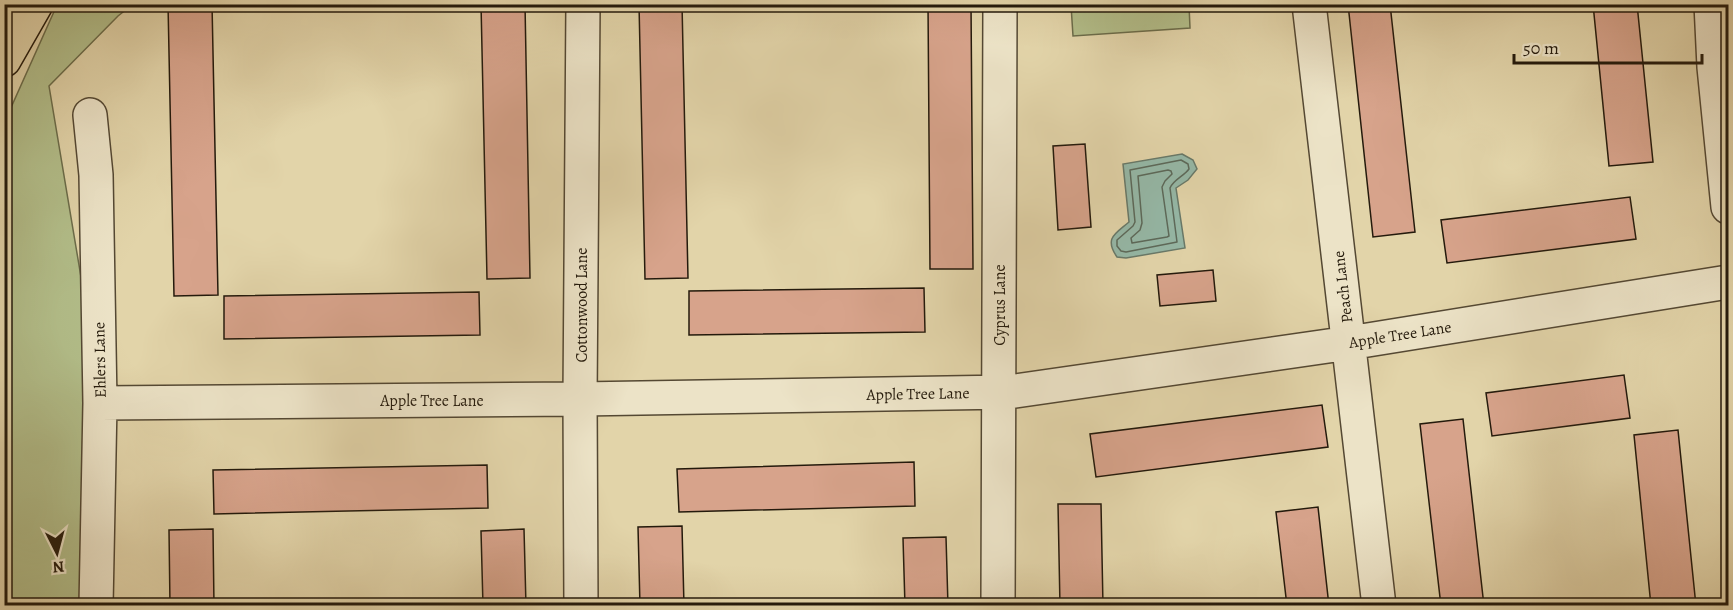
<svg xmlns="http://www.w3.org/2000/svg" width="1733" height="610" viewBox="0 0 1733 610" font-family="Alegreya,serif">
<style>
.green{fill:#b2bd89;stroke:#6b6c4a;stroke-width:1.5}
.water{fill:#95b8a7;stroke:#687969;stroke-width:1.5}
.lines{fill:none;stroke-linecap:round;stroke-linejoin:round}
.shore{stroke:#5c695a;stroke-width:1.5}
.building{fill:#d7a38b;stroke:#241a0c;stroke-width:1.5}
.minor-casing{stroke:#544833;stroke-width:36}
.highway-casing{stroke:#241a0c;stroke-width:36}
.minor{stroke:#ece3c7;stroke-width:33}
.highway{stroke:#e2d4a9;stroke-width:33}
.labels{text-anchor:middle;stroke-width:5;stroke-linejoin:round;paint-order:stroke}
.street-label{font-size:16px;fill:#241a0c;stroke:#ece3c7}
</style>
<rect width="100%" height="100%" fill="#e2d4a9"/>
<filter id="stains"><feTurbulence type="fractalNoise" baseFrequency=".00333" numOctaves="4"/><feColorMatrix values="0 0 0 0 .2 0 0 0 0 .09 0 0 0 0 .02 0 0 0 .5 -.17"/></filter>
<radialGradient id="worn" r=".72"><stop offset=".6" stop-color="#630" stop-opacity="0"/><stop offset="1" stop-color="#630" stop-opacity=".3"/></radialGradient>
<path class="green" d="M57 5H132L118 16 49 86 85 301 80 605 5 606V121Z
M1071 5H1189L1190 28 1073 36Z"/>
<path class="water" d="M1182 154 1193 160 1197 169 1188 180 1176 188 1185 248 1126 258 1117 257C1104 238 1115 234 1129 222L1123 164Z"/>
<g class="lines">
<path class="shore" d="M1181 160 1188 164 1189 169C1184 176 1173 180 1170 188L1177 242 1126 252 1121 251 1117 246V240L1133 226 1135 222 1130 170Z
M1168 170 1171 171 1172 174 1165 181 1162 187 1169 236 1167 237 1132 243 1131 238 1140 230 1142 223 1138 176Z"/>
</g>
<path class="building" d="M168 4H212L218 295 174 296Z
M481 4H525L530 278 487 279Z
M639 4H682L688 278 645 279Z
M928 4H971L973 269H930Z
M1348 4H1390L1415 232 1373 237Z
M1593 4H1637L1653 162 1609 166Z
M1085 144 1091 227 1058 230 1053 146Z
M1630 197 1636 239 1447 263 1441 220Z
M1213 270 1216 301 1160 306 1157 275Z
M924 288 925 332 689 335V291Z
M479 292 480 335 224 339V296Z
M1624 375 1630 418 1492 436 1486 393Z
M1322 405 1328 447 1096 477 1090 434Z
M1463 419 1484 606H1441L1420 424Z
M1678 430 1696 606H1651L1634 435Z
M914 462 915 506 679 512 677 469Z
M487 465 488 508 214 514 213 470Z
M1058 504H1101L1103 606H1060Z
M1318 507 1329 606H1287L1276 512Z
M682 526 684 606H640L638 527Z
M213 529 214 606H170L169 530Z
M524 529 526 606H483L481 531Z
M946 537 948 606H905L903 538Z"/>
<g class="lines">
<g class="minor-casing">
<path id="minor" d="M1309 4 1379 606
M1711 4 1714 67 1728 207
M90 115 96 175 100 403 96 606
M100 403 580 399 1008 392 1349 343 1728 282
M581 606 580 399 583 4
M998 606 1000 4"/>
</g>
<g class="highway-casing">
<path id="highway" d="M4 60 36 4"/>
</g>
<use href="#minor" class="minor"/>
<use href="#highway" class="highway"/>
</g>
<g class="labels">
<g class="street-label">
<text transform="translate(1342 287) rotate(-97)" y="6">Peach Lane</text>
<text transform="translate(581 305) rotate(-90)" y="6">Cottonwood Lane</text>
<text transform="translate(999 305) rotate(-90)" y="6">Cyprus Lane</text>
<text transform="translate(1400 334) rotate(-9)" y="6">Apple Tree Lane</text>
<text transform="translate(99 360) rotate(-91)" y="6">Ehlers Lane</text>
<text transform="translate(918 393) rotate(-1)" y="6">Apple Tree Lane</text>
<text x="432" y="406">Apple Tree Lane</text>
</g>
</g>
<rect width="1733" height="610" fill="none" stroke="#e2d4a9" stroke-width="24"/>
<rect x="6" y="6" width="1721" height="598" fill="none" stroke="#241a0c" stroke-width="3"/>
<rect x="12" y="12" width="1709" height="586" fill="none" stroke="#241a0c" stroke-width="1.5"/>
<g transform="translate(57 553) rotate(174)" stroke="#ece3c7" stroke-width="4.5" paint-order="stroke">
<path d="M0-4.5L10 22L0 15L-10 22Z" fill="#241a0c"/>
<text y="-9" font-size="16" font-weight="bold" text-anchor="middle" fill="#241a0c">N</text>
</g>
<path d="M1514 54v9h188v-9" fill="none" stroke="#241a0c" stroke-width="3"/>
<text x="1523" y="54" font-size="18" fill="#241a0c" stroke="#ece3c7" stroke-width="4.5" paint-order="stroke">50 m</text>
<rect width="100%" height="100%" filter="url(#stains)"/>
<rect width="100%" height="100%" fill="url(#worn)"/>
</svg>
